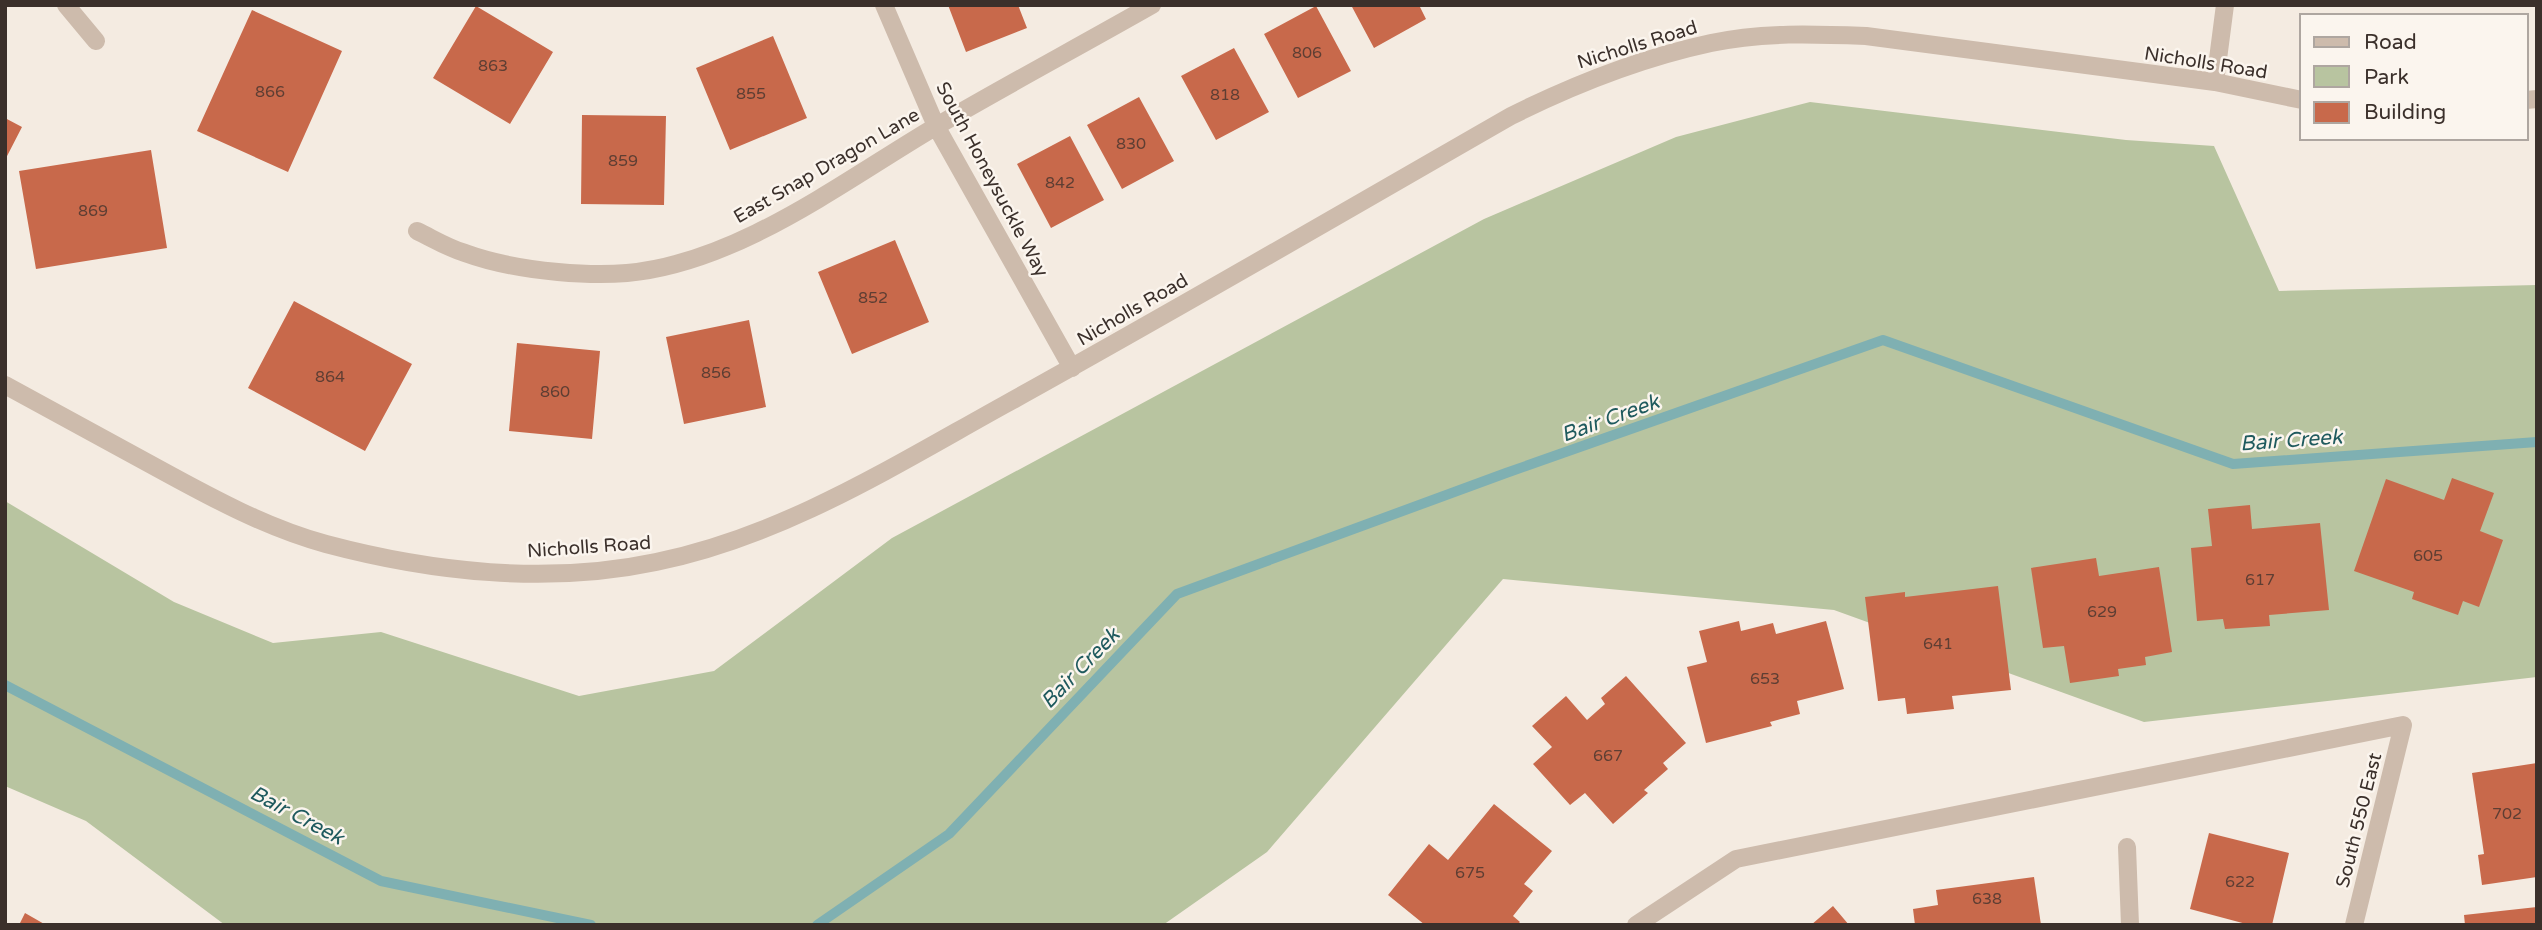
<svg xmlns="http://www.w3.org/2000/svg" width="2542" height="930" viewBox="0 0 2542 930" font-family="'Varela Round',sans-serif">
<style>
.green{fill:#b8c4a0}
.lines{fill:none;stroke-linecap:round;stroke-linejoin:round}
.stream{stroke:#7fb0b2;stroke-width:10}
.building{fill:#c8694b}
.minor{stroke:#cdbbac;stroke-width:18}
.labels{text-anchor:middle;stroke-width:5;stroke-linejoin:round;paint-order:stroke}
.number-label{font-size:16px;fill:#5e3e33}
.street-label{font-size:19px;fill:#3b302b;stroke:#fbf5ee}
.water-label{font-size:21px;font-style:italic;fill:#1f5a5e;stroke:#fbf5ee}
</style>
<rect width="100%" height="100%" fill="#f4ebe1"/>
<path class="green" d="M1810 102 2126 140 2214 146 2279 291 2537 285V677L2144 722 1834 610 1503 579 1267 852 1163 925H225L86 821 5 786V501L174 602 273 643 381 632 579 696 714 671 892 538 1484 219 1676 137Z"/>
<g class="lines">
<path class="stream" d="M5 685 381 881 591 925
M817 925 949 834 1177 594 1506 473 1883 340 2233 464 2537 442"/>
</g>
<path class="building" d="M948 5H1018L1027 28 966 52Z
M1351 5H1419L1426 19 1374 48Z
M476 6 553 52 510 124 433 78Z
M1316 6 1351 71 1298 98 1264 34Z
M252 10 342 51 288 172 197 131Z
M773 36 807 118 730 150 696 68Z
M1234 48 1269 112 1216 140 1181 76Z
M1139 97 1174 161 1122 189 1087 125Z
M582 115 666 116 664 205 581 204Z
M5 118 22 127 5 160Z
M1070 136 1104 200 1051 228 1017 164Z
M151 150 167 248 36 269 19 171Z
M895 240 929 322 852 354 818 272Z
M294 301 412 364 365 451 248 388Z
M749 320 766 407 684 424 666 337Z
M517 343 600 351 592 439 509 431Z
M2452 478 2494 493 2480 531 2503 540 2479 607 2463 601 2458 615 2412 599 2414 592 2354 571 2386 479 2444 500Z
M2250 505 2252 529 2320 523 2329 610 2269 615 2270 626 2225 629 2223 619 2197 621 2191 548 2212 546 2208 509Z
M2096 558 2099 576 2159 567 2172 652 2145 657 2146 665 2118 669 2119 676 2070 683 2064 646 2043 648 2031 568Z
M1998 586 2011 690 1952 696 1954 709 1907 714 1905 698 1878 701 1865 597 1905 592V597Z
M1739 621 1741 631 1773 623 1776 634 1826 621 1844 689 1797 701 1800 714 1770 722 1772 726 1706 743 1687 667 1707 662 1699 631Z
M1626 676 1686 743 1663 763 1668 769 1644 790 1648 793 1613 824 1585 793 1570 805 1533 764 1552 747 1532 726 1566 696 1587 720 1605 704 1601 698Z
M2537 763V877L2482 885 2478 855 2484 854 2472 773Z
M1494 804 1552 851 1524 884 1533 891 1513 916 1520 922 1517 925H1425L1388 895 1429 844 1448 860Z
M2209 833 2289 853 2272 925H2250L2190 909Z
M2034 877 2041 925H1915L1913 909 1938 905 1936 890Z
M1833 906 1849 925H1811Z
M2537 907V925H2465L2464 915Z
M25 913 46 925H19Z"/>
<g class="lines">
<path class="minor" d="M66 5 96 41
M884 5 936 126 1072 368
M2215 82 2225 5
M2526 100 2537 99
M417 231C432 238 448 248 465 253 495 264 526 269 558 272 580 274 604 275 627 273 737 263 842 182 935 127 1007 85 1080 46 1152 5
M5 385C56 413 108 441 159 469 212 498 267 528 326 544 431 572 548 585 656 562 783 536 892 467 1004 405 1174 311 1342 213 1511 116 1575 84 1641 58 1711 43 1762 32 1815 34 1866 36L2215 82 2302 100
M2127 847 2130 925
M1636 925 1736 859 2403 725 2354 925"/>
</g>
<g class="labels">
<g class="number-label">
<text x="1307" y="58">806</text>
<text x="493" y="71">863</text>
<text x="270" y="97">866</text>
<text x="751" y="99">855</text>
<text x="1225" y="100">818</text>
<text x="1131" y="149">830</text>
<text x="623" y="166">859</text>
<text x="1060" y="188">842</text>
<text x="93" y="216">869</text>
<text x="873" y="303">852</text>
<text x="716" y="378">856</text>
<text x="330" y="382">864</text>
<text x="555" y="397">860</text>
<text x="2428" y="561">605</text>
<text x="2260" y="585">617</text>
<text x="2102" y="617">629</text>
<text x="1938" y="649">641</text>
<text x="1765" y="684">653</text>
<text x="1608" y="761">667</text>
<text x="2507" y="819">702</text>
<text x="1470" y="878">675</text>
<text x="2240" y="887">622</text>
<text x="1987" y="904">638</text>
</g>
<g class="street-label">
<text transform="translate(1637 44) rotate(-17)" y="7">Nicholls Road</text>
<text transform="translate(2206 62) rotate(9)" y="7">Nicholls Road</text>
<text transform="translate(826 165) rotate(-30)" y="7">East Snap Dragon Lane</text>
<text transform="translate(993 179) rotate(62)" y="7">South Honeysuckle Way</text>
<text transform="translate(1132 309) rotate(-30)" y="7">Nicholls Road</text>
<text transform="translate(589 546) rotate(-4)" y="7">Nicholls Road</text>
<text transform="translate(2358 820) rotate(-76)" y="7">South 550 East</text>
</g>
<g class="water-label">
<text transform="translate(1610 418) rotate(-20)" y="7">Bair Creek</text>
<text transform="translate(2291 440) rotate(-4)" y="7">Bair Creek</text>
<text transform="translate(1080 668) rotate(-46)" y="7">Bair Creek</text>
<text transform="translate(297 815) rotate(28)" y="7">Bair Creek</text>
</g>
</g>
<rect width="2542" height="930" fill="none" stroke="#3b302b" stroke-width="14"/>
<rect x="2300" y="14" width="228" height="126" fill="#fbf5ee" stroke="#aea6a0" stroke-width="2"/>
<rect x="2314" y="37" width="35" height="10" fill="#cdbbac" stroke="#aea6a0" stroke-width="2"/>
<text x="2364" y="49" font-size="21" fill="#3b302b">Road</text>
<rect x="2314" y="66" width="35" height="21" fill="#b8c4a0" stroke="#aea6a0" stroke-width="2"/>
<text x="2364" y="84" font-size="21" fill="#3b302b">Park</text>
<rect x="2314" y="102" width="35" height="21" fill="#c8694b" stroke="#aea6a0" stroke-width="2"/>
<text x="2364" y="119" font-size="21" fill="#3b302b">Building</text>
</svg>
